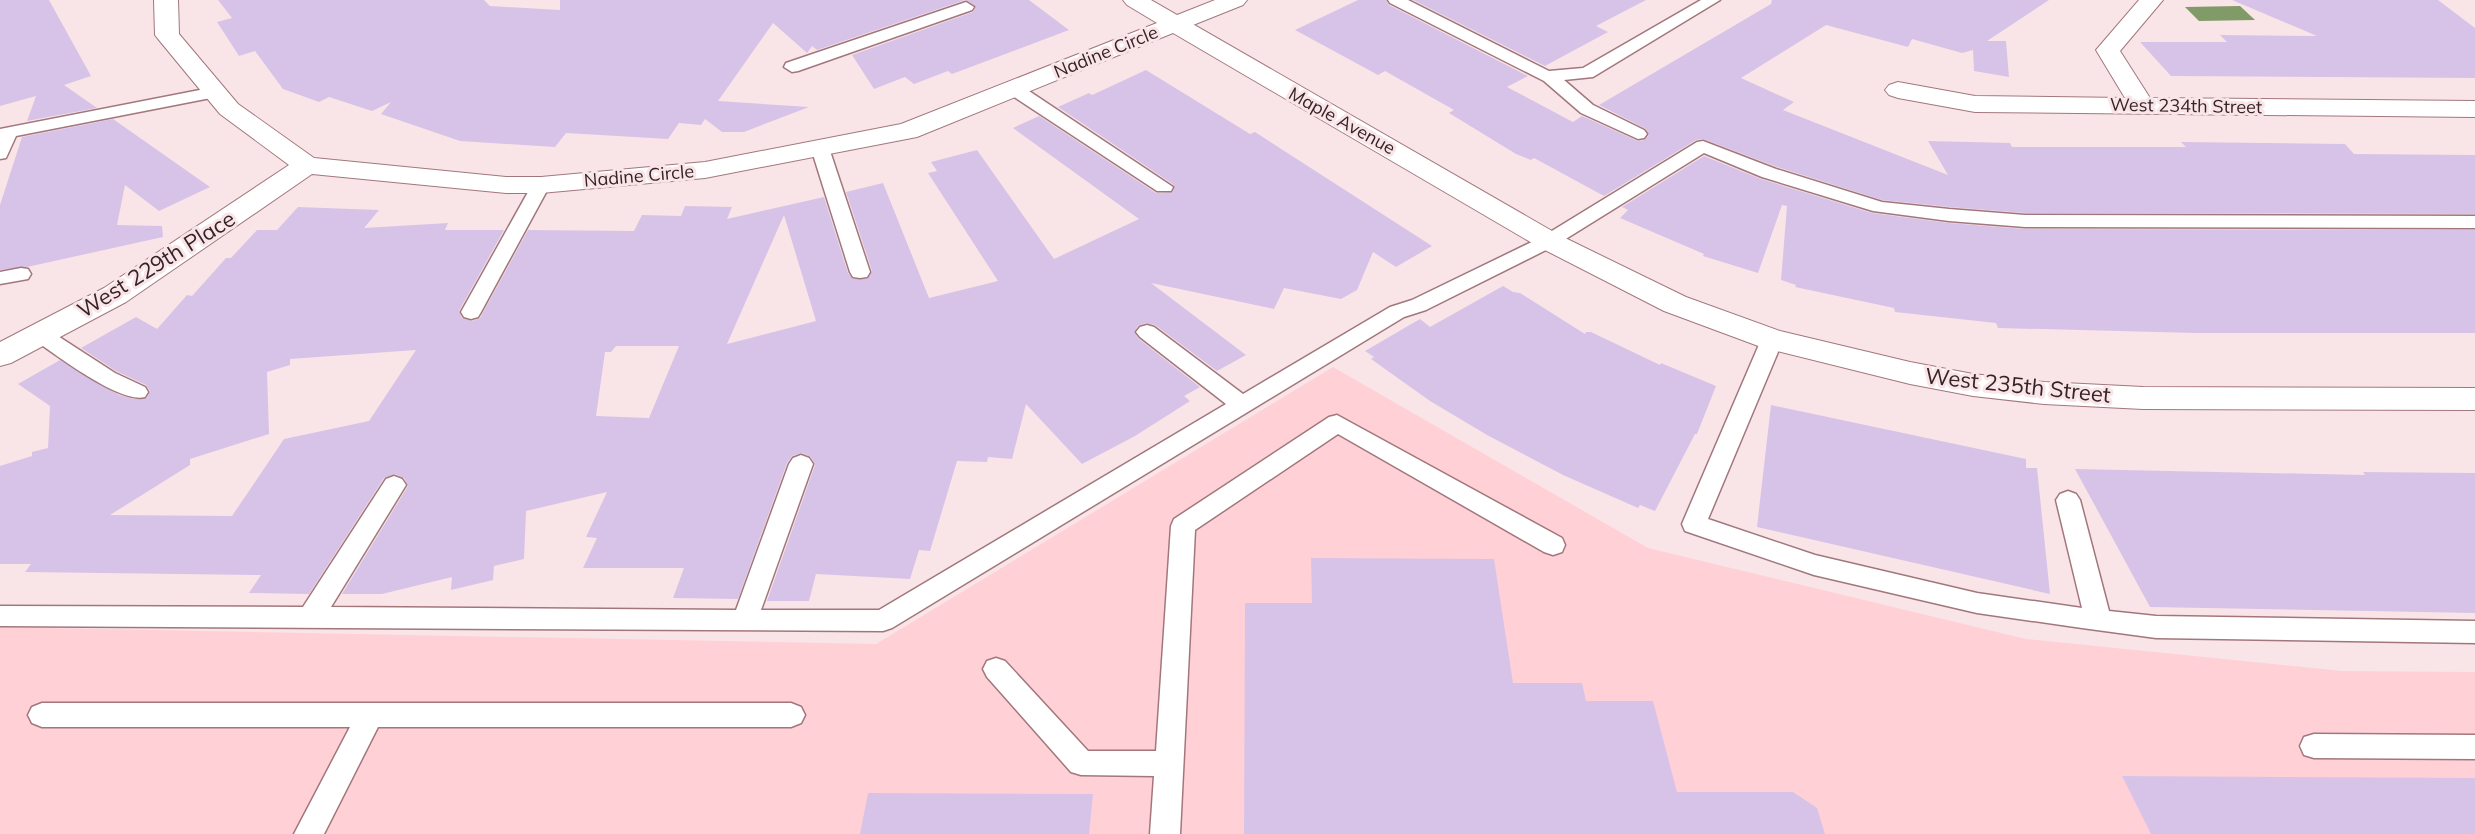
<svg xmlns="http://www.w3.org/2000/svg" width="2475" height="834" viewBox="0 0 2475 834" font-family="Mulish,sans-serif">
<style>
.built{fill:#ffd1d6}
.water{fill:#809b67}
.building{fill:#d8c3e8;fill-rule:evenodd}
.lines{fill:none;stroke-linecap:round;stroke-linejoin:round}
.lane-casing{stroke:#a2777c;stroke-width:3}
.street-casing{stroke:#a2777c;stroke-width:2}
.secondary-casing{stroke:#a2777c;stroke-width:2}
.lane{fill:#fff;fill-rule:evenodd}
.street{fill:#fff;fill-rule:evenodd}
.secondary{fill:#fff;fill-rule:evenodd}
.labels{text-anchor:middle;stroke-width:6;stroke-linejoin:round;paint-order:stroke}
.far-street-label{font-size:18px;fill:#352326;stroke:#f9e5e7}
.street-label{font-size:22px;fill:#352326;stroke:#f9e5e7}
</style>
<rect width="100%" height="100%" fill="#f9e5e7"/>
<path class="built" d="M1333 367 1648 548 2026 639 2342 671 2475 672V834H0V627L876 644Z"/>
<path class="water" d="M2240 6 2255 20 2199 21 2185 7Z"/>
<path class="building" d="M0 0H49L91 76 64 85 97 108 27 121 36 96 0 106Z
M218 0H484L490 6 560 10V0H965L817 50 812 46 807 53 773 23 718 101 809 107 744 132H722L705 119 701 125 679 123 668 139 566 133 555 147 460 141 381 114 391 102 372 111 329 97 319 102 283 89 255 51 239 56 217 22 232 18Z
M966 0H1029L1069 30 952 74 948 71 914 84 905 77 874 89 852 55 973 12 976 7Z
M1358 0H1386L1389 5 1528 76 1507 87 1573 122 1582 116 1638 141 1644 140 1649 135 1646 129 1599 105 1771 4 1772 0H2049L1987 41H2006L2009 77 1974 71 1973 50 1962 53 1912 39 1908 47 1826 25 1741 78 1794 102 1783 110 1948 175 1928 141 2010 143 2012 147H2186L2181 142 2345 144 2354 154 2475 155V214L2025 213 1949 207 1882 200 1777 167 1703 139 1696 140 1604 196 1534 158 1531 160 1516 154 1449 113 1454 110 1385 71 1378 75 1295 30Z
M1413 0H1646L1596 26 1608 32 1545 66Z
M2232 0H2438L2475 28V78L2171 76 2140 42H2227L2220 35 2317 36Z
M1146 70 1250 134 1255 132 1432 246 1396 267 1373 252 1357 290 1341 299 1284 288 1274 309 1151 283 1246 355 1217 371 1155 325 1146 323 1138 326 1134 332 1139 339 1200 387 1184 396 1190 401 1135 436 1082 464 1026 404 1012 459 988 457 987 462 957 461 930 551 919 550 910 579 816 574 809 601H767L815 465 811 457 802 453 792 456 787 463 738 599 673 598 684 568H583L597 538 586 537 607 492 526 511 524 559 494 566 493 580 451 590 452 577 382 594H342L408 486 404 478 395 474 384 478 309 594 249 593 261 575 25 572 31 564H0V466L32 456V452L48 448 50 406 18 384 60 360 119 395 134 399 147 398 150 391 146 385 116 371 81 348 136 317 157 329 187 295 192 296 226 258H231L257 230H277L298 207 379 210 364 228 448 223 445 230H504L459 311 462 318 472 321 480 318 528 230 634 231 642 215 681 216 685 206 732 207 727 219 824 197 848 273 853 279H867L872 271 846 192 883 183 929 298 998 281 928 173 937 171 931 162 977 150 1054 259 1139 219 1013 128 1039 116 1156 193 1173 192 1174 185 1058 107 1089 93 1092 95ZM784 215 816 321 727 344ZM616 346H679L649 418 596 416 605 352H611ZM416 350 369 421 284 439 232 516 110 515 190 465V459L269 434 267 372 290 365V359Z
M113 119 210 187 159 211 125 185 117 225 162 226 163 237 27 267 0 270V205L22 137Z
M1704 156 1761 179 1872 213 1949 223 2025 229 2475 230V333H2195L1998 328 1996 323 1895 312 1894 308 1795 287 1796 285 1781 280 1787 206 1782 205 1758 273 1703 256 1704 254 1620 218 1628 210 1622 207Z
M1503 286 1513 292 1520 293 1585 334 1586 332H1591L1660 365 1661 363 1716 386 1697 434H1695L1655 511 1640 505 1638 508 1563 475 1487 435 1430 401 1371 359 1374 357 1365 351 1420 319 1430 327Z
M1771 405 2026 459V468H2037L2050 594 1757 527Z
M2075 469 2365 475 2363 472 2475 473V613L2150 607Z
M1311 558 1494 559 1513 683H1582L1586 701H1653L1677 792H1793L1817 808 1825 834H1244L1245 603H1312Z
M2122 776 2475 778V834H2151Z
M868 793 1093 794 1089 834H860Z"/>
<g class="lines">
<g class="lane-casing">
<path id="lane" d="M1388 0H1408L1549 71 1583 68 1701 0H1720L1593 77 1564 80 1593 105 1644 130 1647 134 1644 138 1638 139 1581 113 1544 81 1390 3Z
M966 2 974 7 972 10 798 71 792 72 784 67 786 63Z
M1014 84 1020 85 1173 187 1171 191H1157L1008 93 1005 89 1008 85Z
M215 87 221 88 224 92 221 96 16 136 6 158 0 159V129Z
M1703 141 1776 169 1882 202 1949 209 2025 215 2475 216V228L2025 227 1949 221 1873 211 1762 177 1704 153 1556 245 1426 310 1404 317 892 628 883 631 0 626V606L303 607 386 479 394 476 402 479 406 485 331 607 736 610 789 464 793 458 801 455 809 458 813 464 761 610H879L1226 404 1140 337 1136 332 1140 327 1147 325 1154 327 1243 394 1390 307 1412 300 1542 237 1697 142Z
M820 143 826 144 829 148 870 272 867 277 860 278 853 277 850 272 811 148 814 144Z
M541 179 548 181 550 185 481 312 478 317 471 319 464 317 461 312 532 185 534 181Z
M21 268 28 269 31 274 28 279 0 284V272Z
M40 327 47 329 115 373 145 387 148 392 145 397C120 404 55 354 33 339L29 334 33 329Z
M1772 333 1780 335 1783 340 1708 519 1815 555 1977 593 2082 608 2056 500 2060 494 2068 491 2076 494 2080 500 2109 611 2156 616 2475 621V643L2156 638 2082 628 1977 613 1814 575 1685 531 1682 524 1761 340 1764 335Z
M1337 415 1562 538 1565 545 1562 552 1553 555 1544 552 1338 434 1195 530 1180 834H1150L1154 776 1081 775 1071 772 987 677 983 669 987 661 996 658 1005 661 1088 751H1156L1171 526 1174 519 1329 417Z
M42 703H791L801 707 805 715 801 723 791 727H378L324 834H294L350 727H42L32 723 28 715 32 707Z
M2314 734 2475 735V759L2314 758 2304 755 2300 746 2304 737Z"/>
</g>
<g class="street-casing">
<path id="street" d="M1215 0H1247L1243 5 1183 29 1175 31 1167 29 1163 24 1167 19Z
M2139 0H2163L2120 51 2150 98 2475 101V117L1975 112 1898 98 1889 95 1885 90 1889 85 1898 82 1975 96 2125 98 2096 50Z"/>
</g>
<g class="secondary-casing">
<path id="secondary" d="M154 0H178L179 34 238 104 314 158 506 177H541L705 162 901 124 1157 23 1127 5 1123 0H1151L1559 235 1686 297 1780 331 1910 362 1973 374 2044 382 2143 387 2475 388V410L2143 409 2044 404 1973 396 1910 384 1761 347 1664 311 1539 247 1173 33 917 137 705 178 541 193H506L312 174 126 302 11 363 0 366V342L104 288 289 165 220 114 159 40 155 35Z"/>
</g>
<use href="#lane" class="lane"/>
<use href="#street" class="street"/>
<use href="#secondary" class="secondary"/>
</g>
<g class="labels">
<g class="far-street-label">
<text transform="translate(1106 52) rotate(-22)" y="6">Nadine Circle</text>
<text transform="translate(2186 106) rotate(1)" y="6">West 234th Street</text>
<text transform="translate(1342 121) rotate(29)" y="6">Maple Avenue</text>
<text transform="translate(639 176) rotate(-5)" y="6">Nadine Circle</text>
</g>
<g class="street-label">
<text transform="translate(156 264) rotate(-32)" y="8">West 229th Place</text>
<text transform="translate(2018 385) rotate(6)" y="8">West 235th Street</text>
</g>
</g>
</svg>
